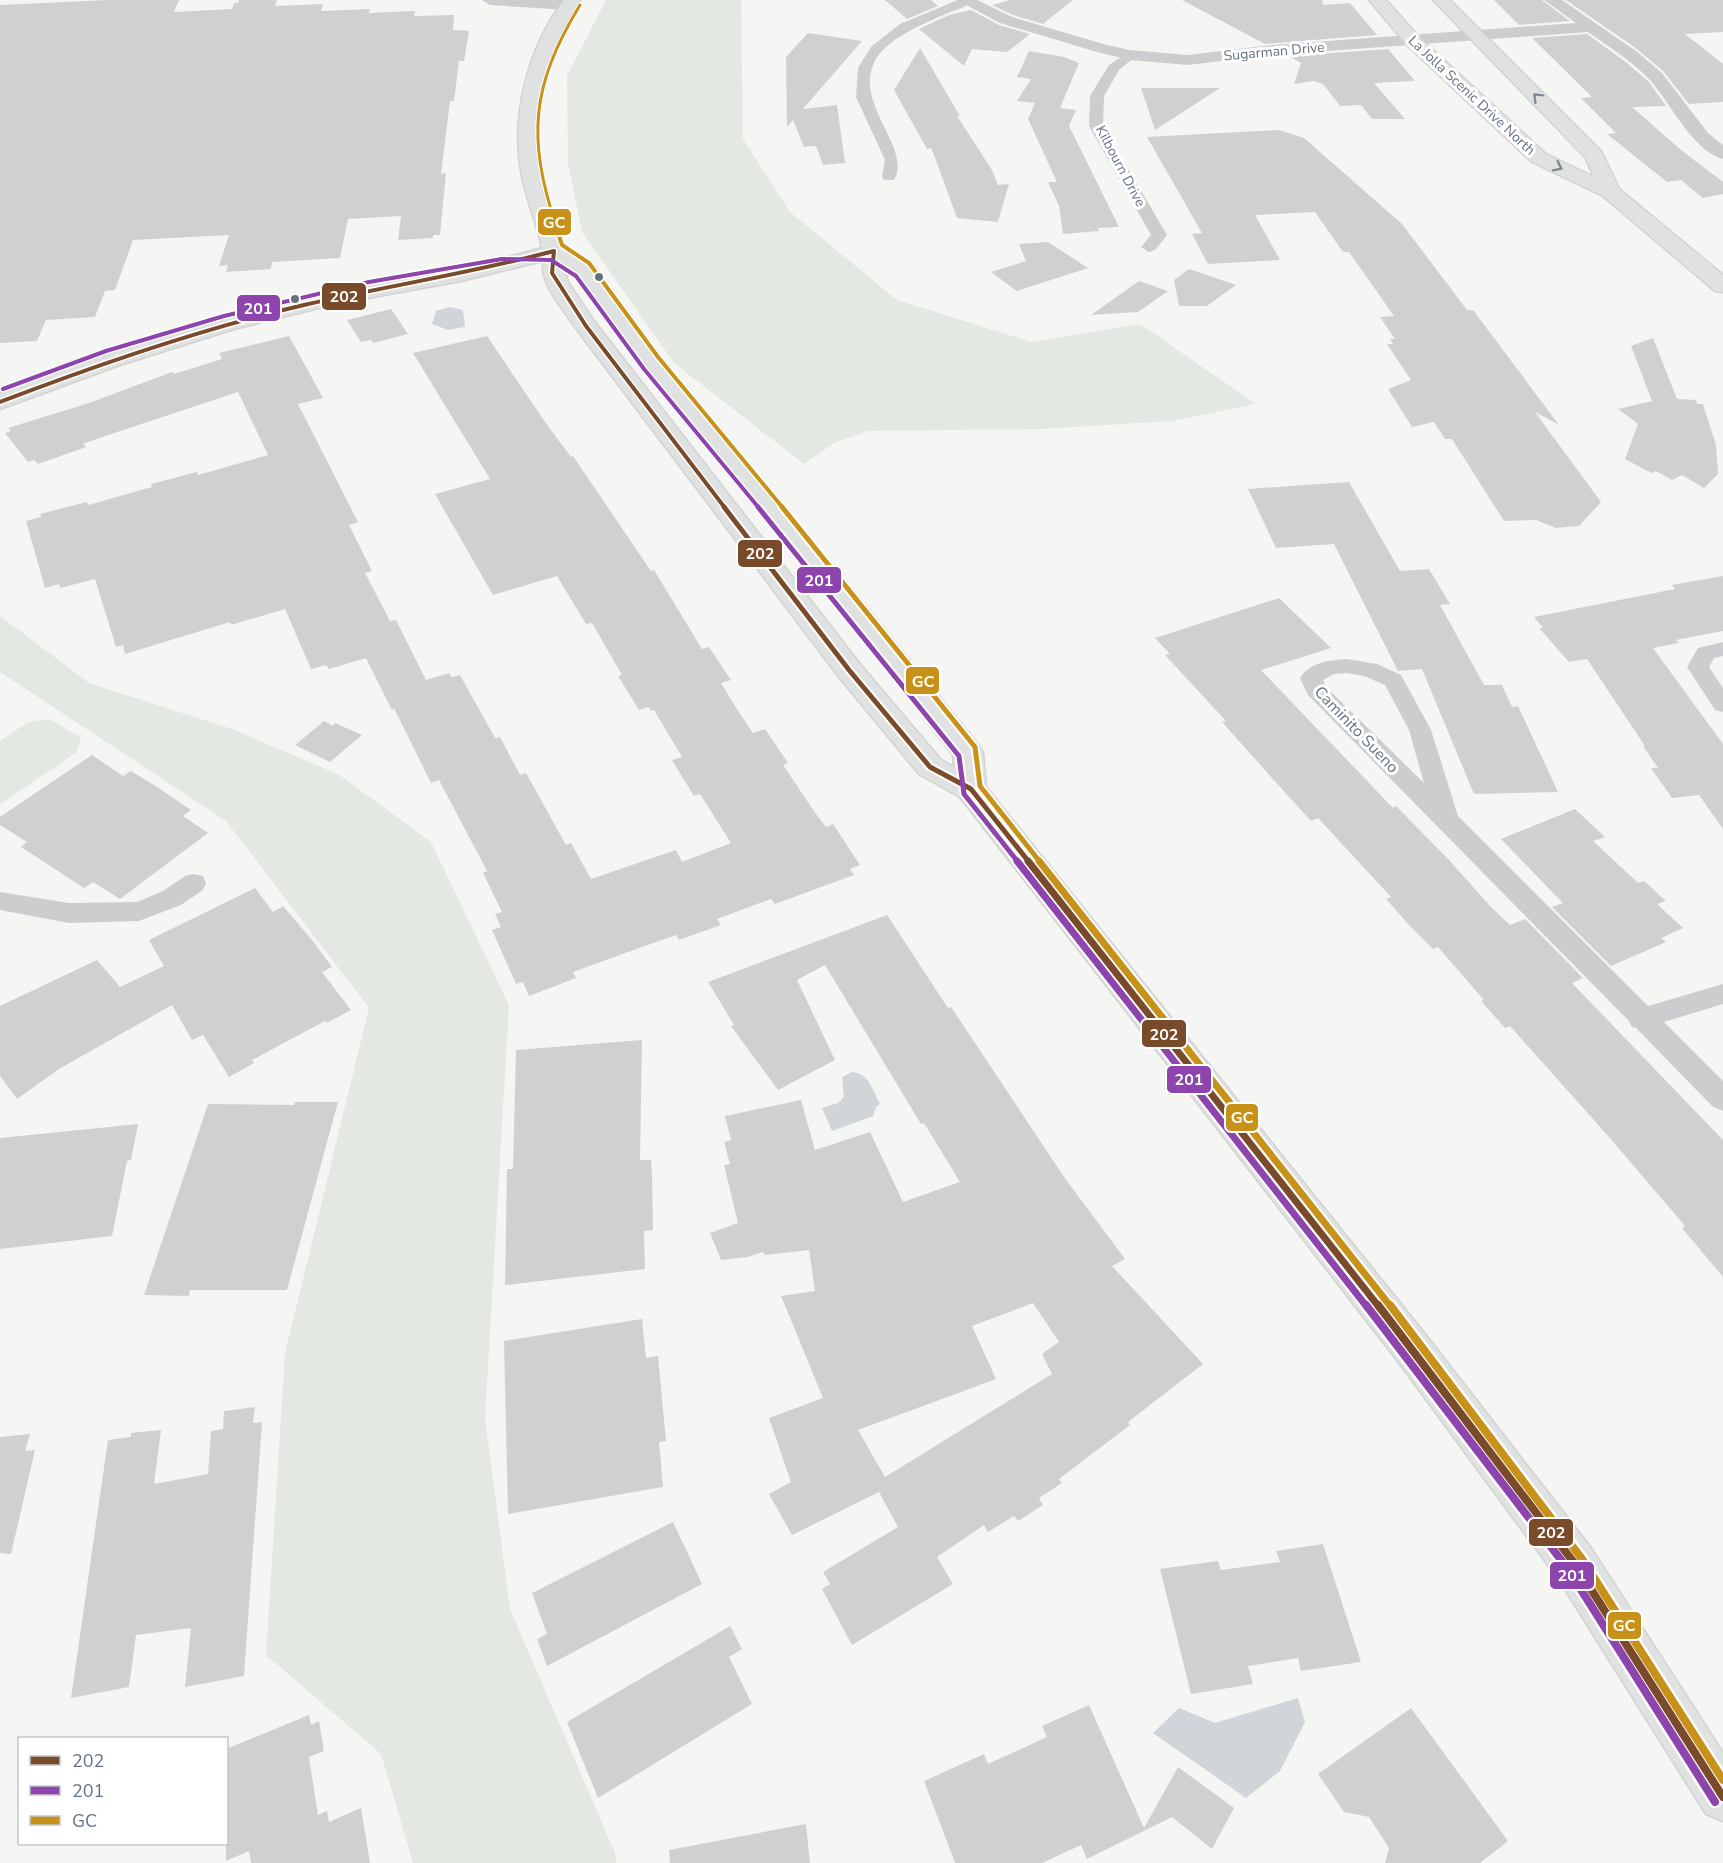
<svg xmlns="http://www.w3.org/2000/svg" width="1723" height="1863" viewBox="0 0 1723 1863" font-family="'Nunito Sans',sans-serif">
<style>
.green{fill:#e4e8e2}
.water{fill:#cfd5d9}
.building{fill:#cfd1d1;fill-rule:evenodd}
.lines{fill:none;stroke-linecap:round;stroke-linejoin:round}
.secondary-casing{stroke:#d2d3d3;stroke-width:3}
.minor{fill:#cccdcf;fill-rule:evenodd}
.tertiary{fill:#cccdcf;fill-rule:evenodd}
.secondary{fill:#e0e1e1;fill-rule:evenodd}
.bus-1-far3-casing{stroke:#fff;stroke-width:7}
.bus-1-far2-casing{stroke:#fff;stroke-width:9}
.bus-1-far1-casing{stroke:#fff;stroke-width:11}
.bus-1-casing{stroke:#fff;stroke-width:13}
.bus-2-far3-casing{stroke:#fff;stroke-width:7}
.bus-2-far2-casing{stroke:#fff;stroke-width:9}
.bus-2-far1-casing{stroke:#fff;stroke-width:11}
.bus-2-casing{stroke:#fff;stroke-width:13}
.bus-3-far4-casing{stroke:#fff;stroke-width:5}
.bus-3-far3-casing{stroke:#fff;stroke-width:7}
.bus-3-far2-casing{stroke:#fff;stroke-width:9}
.bus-3-far1-casing{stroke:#fff;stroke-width:11}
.bus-3-casing{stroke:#fff;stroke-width:13}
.bus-1-far3{stroke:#7a4b2a;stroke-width:4}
.bus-1-far2{stroke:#7a4b2a;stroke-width:5}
.bus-1-far1{stroke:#7a4b2a;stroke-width:7}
.bus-1{stroke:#7a4b2a;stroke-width:8}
.bus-2-far3{stroke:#8e44ad;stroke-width:4}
.bus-2-far2{stroke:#8e44ad;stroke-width:5}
.bus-2-far1{stroke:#8e44ad;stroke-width:7}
.bus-2{stroke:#8e44ad;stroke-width:8}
.bus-3-far4{stroke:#c7911a;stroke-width:3}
.bus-3-far3{stroke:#c7911a;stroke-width:4}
.bus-3-far2{stroke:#c7911a;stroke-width:5}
.bus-3-far1{stroke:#c7911a;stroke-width:7}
.bus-3{stroke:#c7911a;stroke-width:8}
.oneway{stroke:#7e8896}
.bus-dot{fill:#657283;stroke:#fff;stroke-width:2}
.labels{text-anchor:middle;stroke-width:6;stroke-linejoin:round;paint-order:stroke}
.far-street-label{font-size:14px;fill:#657283;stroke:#fff}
.street-label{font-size:16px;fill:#657283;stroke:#fff}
.line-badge{stroke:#fff;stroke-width:2}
.badge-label{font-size:16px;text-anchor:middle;font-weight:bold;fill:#fff}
</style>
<rect width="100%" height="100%" fill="#f5f5f4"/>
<path class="green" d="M606 0H741L743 139 790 212 897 300 1032 342 1140 324 1256 404 1172 421 1041 429 868 431 834 443 804 464 674 363 582 232 568 163 567 76Z
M0 616 89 683 232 729 338 774 431 842 509 1005 485 1418 510 1609 615 1853 616 1863H413L381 1754 266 1655 285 1353 369 1008 226 821 0 672Z
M50 719 81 738 77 752 0 804V741L28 722Z"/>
<path class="water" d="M450 307 463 310 465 327 448 330 432 324 436 311Z
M852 1072C869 1073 873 1091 880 1104L876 1107 873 1116 832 1131 822 1108 838 1103 844 1097 842 1077Z
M1298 1698 1305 1722 1280 1771 1246 1798 1153 1733 1179 1708 1215 1723Z"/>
<path class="building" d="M107 0H179L174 12 232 9 234 3H238L239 0H277L275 6 323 4 321 11 370 9 369 13 412 11H415L414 16 454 15 453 30 469 31 464 61H459L454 101H450L441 174 446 173 440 235H433V238L398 240 401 216 348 219 340 258 272 262 271 269 226 272 228 265 219 266 229 235 133 240 115 290 105 291 95 317 46 320 37 341 0 343V5Z
M885 0H931L938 6 907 19Z
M1010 0H1073L1043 24 1013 15 992 5Z
M1182 0H1322L1323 5 1350 3 1377 35 1265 44Z
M1494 0H1542L1570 21 1519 25Z
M1566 0H1723V32L1685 34 1723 64V102L1689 104 1663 71 1637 49Z
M971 10 999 25 1030 34 1007 52 972 49 964 66 919 29 949 15Z
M808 33 862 41 803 109 837 105 845 163 823 165 816 146 804 147 793 120 787 127 786 57Z
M1587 34 1627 63 1649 82 1666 106 1632 107 1681 150 1723 182V194L1703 198 1681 180 1667 182 1607 134 1616 133 1581 98 1592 97 1532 38Z
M920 48 960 116H957L992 170 998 185 1009 184 998 222 957 218 934 155 931 148 927 149 894 90Z
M1388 49 1415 81 1374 83 1405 119H1372L1361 105 1340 106 1323 84 1314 81 1294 84 1301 63 1289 56Z
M1029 51 1064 57 1079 63 1060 108 1076 110 1069 126 1119 227 1098 228 1099 231 1063 234 1059 206 1048 182H1057L1028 119 1035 103 1017 101 1031 79 1017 77Z
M1141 88H1220L1155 130Z
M1279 130 1304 138 1402 224 1467 310H1473L1559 425 1535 412 1601 502 1579 526 1556 528 1536 520 1504 521 1452 439H1445L1434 422 1412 427 1388 389 1411 380 1387 344H1393L1390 339H1395L1380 317 1394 316 1349 252H1343L1315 212 1255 215 1280 260 1208 264 1192 234 1202 233 1147 137Z
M1048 242 1088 268 1017 291 991 272 1026 261 1019 244Z
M1189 269 1236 285 1207 306H1179L1174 280Z
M1139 281 1168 291 1138 312 1091 315Z
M391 309 408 334 373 343 371 340 361 342 347 320Z
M289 336 323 398 298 404 358 522 349 525 372 571 365 573 390 621 396 620 426 680 449 673 452 677 460 675 495 738 500 737 520 775 526 773 566 845 571 843 591 879 676 850 682 862 731 843 700 794 694 796 672 760 682 757 654 710 651 711 649 707 639 710 618 676 622 675 592 623 586 624 557 576 493 595 435 494 490 479 413 353 487 336 545 422 571 457 573 456 651 571 654 570 702 649 709 647 731 680 721 683 740 714 753 733 765 729 788 763 783 765 816 814 826 827 833 824 860 865 850 869 854 875 775 904 771 899 717 919 721 925 679 940 676 935 628 952 573 972 576 978 529 996 523 982 516 984 492 930 501 927 495 914 502 912 483 873 487 871 439 780 431 783 394 708 392 710 366 658 329 669 326 665 311 669 285 609 231 625 230 622 125 654 123 645 116 647 95 579 60 588 59 584 45 588 26 521 41 517 40 514 87 502 88 505 152 487 151 484 197 472 198 475 268 455 238 392 99 438 83 444 86 447 38 464 34 460 28 462 5 433 11 431 8 428 89 403 172 372 174 374 222 359 219 353Z
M1653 338 1677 399 1696 400 1697 404H1703L1716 445 1718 474 1704 488 1682 475 1672 480 1656 471 1651 473 1625 459 1638 424 1618 409 1652 401 1631 346Z
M1349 482 1400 571 1429 569 1450 604 1440 605 1484 685H1502L1512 707 1518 706 1558 792 1474 794 1422 669 1398 671 1334 544 1276 548 1248 489Z
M1723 576V631L1676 640 1679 643 1653 648 1723 744V829L1699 795 1672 798 1651 768H1658L1643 746H1645L1587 659 1569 662 1539 628H1543L1534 617 1675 589 1672 585Z
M1279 598 1331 648 1261 670 1393 808 1396 806 1449 860 1490 906 1510 925 1525 919 1583 978 1572 983 1723 1140V1277L1682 1228 1685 1226 1609 1137 1510 1026 1505 1028 1481 1001 1484 1000 1438 947 1433 949 1409 925 1386 899 1391 897 1318 818 1311 821 1290 798 1222 722 1226 721 1165 655 1170 654 1155 638Z
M324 721 333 726 335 723 362 735 330 762 295 745Z
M92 755 123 776 131 771 157 787 191 810 183 816 208 833 120 899 93 882 84 888 21 847 27 842 0 825V817Z
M1575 809 1605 837 1593 841 1638 883 1644 881 1666 901 1657 904 1683 928 1661 938 1666 942 1611 966 1552 907 1563 903 1501 839Z
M255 888 273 912 283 906 312 940 332 967 322 972 351 1010 327 1023 325 1021 252 1060 254 1063 229 1077 203 1035 192 1040 172 1005 59 1069 17 1099 0 1076V1006L97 960 120 987 164 966 149 940Z
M887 915 948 1008 951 1007 1064 1177 1125 1259 1112 1266 1203 1364 1128 1422 1130 1425 1059 1479 1062 1483 1039 1498 1043 1505 1018 1521 1014 1516 988 1532 984 1525 937 1557 953 1584 852 1645 822 1589 830 1584 823 1572 898 1527 879 1492 792 1535 769 1494 791 1482 769 1418 823 1398 781 1296 815 1291 809 1250 765 1255 763 1252 748 1257 721 1260 710 1233 738 1223 724 1165 730 1164 724 1142 731 1140 725 1116 801 1100 815 1150 870 1132 903 1202 960 1182 924 1123 921 1124 825 965 797 980 835 1060 778 1090 731 1026 734 1025 708 982ZM1033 1303 1059 1342 1042 1354 1052 1374 885 1477 858 1430 996 1379 972 1326Z
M642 1040 640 1160H651L652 1175 653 1230 644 1231 645 1269 505 1285 507 1169H513L516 1050Z
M295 1102H338L287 1290H190L189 1296 144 1295 208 1104 294 1105Z
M138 1124 131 1160 127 1161 112 1236 0 1249V1138Z
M642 1319 646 1358 658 1356 666 1441 659 1442 663 1487 508 1514 504 1341Z
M255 1407 253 1423 262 1422 244 1676 185 1687 191 1628 136 1635 129 1687 71 1698 108 1440 131 1437V1433L161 1430 154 1484 208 1474 211 1431 223 1429 224 1411Z
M30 1434 25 1451 35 1450 11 1554 0 1553V1437Z
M673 1522 702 1584 547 1666 537 1639 547 1634 532 1593Z
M1323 1544 1361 1662 1301 1671 1298 1658 1248 1666 1253 1684 1191 1694 1160 1569 1218 1561 1221 1570 1280 1562 1276 1551Z
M730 1626 742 1649 729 1657 752 1704 598 1798 567 1722Z
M1089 1705 1144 1828 1178 1767 1234 1808 1212 1849 1172 1817 1087 1859 1081 1845 1042 1863H955L924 1781 984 1754 988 1764 1047 1737 1042 1726Z
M1411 1708 1508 1841 1480 1863H1385L1389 1848 1369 1817 1344 1812 1318 1774Z
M309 1715 311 1725 319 1721 324 1751 309 1757 318 1815 327 1811 329 1822 361 1808 370 1863H251L249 1851 226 1861V1749Z
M806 1824 810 1863H670L669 1850Z"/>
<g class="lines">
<g class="secondary-casing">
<path id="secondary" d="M564 0H580C546 49 528 117 542 177 547 201 557 224 563 248L589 265 659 358 844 579 979 746 983 753 986 787 1425 1334 1591 1548 1723 1753V1821L1706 1814 1559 1580 1397 1360 960 797 919 774 839 677 578 331C565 311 540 286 543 261L461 281 335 304 234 329 120 365 0 409V394C99 355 199 323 303 299 382 280 464 271 542 248 537 224 527 201 522 176 510 117 528 48 564 0ZM563 266 575 273 643 368 826 591 953 755 954 767 941 760 859 663 594 321 568 282Z
M1369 0H1386L1419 37 1546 154 1594 177 1585 157 1433 0H1450L1601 151 1619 189 1723 275V292L1715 291 1603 196 1532 162 1407 45Z"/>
</g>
<path class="minor" d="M958 0 972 1C966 7 956 10 948 13 924 24 880 40 872 68 859 109 912 150 894 180H884L882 177 885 160 856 97 858 68 871 47 900 24Z
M1130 51 1137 55 1119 70 1104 96 1103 126 1167 235 1155 250 1149 252 1141 247 1151 235 1089 126 1090 96 1109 65Z
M1723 642V656L1714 658 1709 667 1723 688V712L1715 710 1687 667 1698 648Z
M1347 659 1377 664 1401 675 1431 730 1458 816 1648 1006 1723 984V1004L1664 1022 1723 1081V1111L1713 1107 1636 1028 1632 1027 1628 1020 1308 695 1300 678C1310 662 1330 660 1347 659ZM1347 673 1364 676 1385 685 1409 730 1424 783 1326 687 1323 680 1334 674Z
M194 874 203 876 206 883 203 890 181 905 139 921 69 923 0 910V892L69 903 137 902 163 891 185 876Z"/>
<path class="tertiary" d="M482 0H562L573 2 576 5 568 10 490 5Z
M957 0H977L1012 17 1107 45 1130 50 1188 55 1272 45 1576 23 1544 0H1562L1636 51 1662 73 1708 133 1723 145V159C1694 152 1670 103 1651 81 1633 62 1609 47 1588 32L1272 55 1188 65 1130 60 1097 52 1000 23Z"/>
<use href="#secondary" class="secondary"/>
<g class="bus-1-far3-casing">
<path id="bus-1-far3" d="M0 402C99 364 200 329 304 305 387 286 472 273 554 251L552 273 586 326 725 508"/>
</g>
<g class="bus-1-far2-casing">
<path id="bus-1-far2" d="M724 507 849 670 930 767 971 789 1029 862"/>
</g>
<g class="bus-1-far1-casing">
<path id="bus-1-far1" d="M1028 861 1379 1307"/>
</g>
<g class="bus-1-casing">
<path id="bus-1" d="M1378 1305 1575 1564 1723 1797"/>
</g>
<g class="bus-2-far3-casing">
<path id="bus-2-far3" d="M3 389 106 351 224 316 369 282 502 259 551 260 576 276 644 369 759 508"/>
</g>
<g class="bus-2-far2-casing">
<path id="bus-2-far2" d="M758 507 959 756 964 794 1018 862"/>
</g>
<g class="bus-2-far1-casing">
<path id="bus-2-far1" d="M1017 861 1367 1307"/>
</g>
<g class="bus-2-casing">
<path id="bus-2" d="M1366 1305 1568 1569 1715 1802"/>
</g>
<g class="bus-3-far4-casing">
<path id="bus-3-far4" d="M556 226C527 137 531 86 580 5"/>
</g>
<g class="bus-3-far3-casing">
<path id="bus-3-far3" d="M555 224 562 245 589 263 658 357 783 508"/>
</g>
<g class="bus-3-far2-casing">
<path id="bus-3-far2" d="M782 507 975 747 980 786 1040 862"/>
</g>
<g class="bus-3-far1-casing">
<path id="bus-3-far1" d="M1039 861 1391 1307"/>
</g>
<g class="bus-3-casing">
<path id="bus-3" d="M1390 1305 1582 1559 1723 1780"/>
</g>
<use href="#bus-1-far3" class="bus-1-far3"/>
<use href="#bus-1-far2" class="bus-1-far2"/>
<use href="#bus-1-far1" class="bus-1-far1"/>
<use href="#bus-1" class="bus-1"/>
<use href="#bus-2-far3" class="bus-2-far3"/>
<use href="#bus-2-far2" class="bus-2-far2"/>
<use href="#bus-2-far1" class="bus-2-far1"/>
<use href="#bus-2" class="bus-2"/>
<use href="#bus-3-far4" class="bus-3-far4"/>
<use href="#bus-3-far3" class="bus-3-far3"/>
<use href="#bus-3-far2" class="bus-3-far2"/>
<use href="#bus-3-far1" class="bus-3-far1"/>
<use href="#bus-3" class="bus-3"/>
</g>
<defs><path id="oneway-chevron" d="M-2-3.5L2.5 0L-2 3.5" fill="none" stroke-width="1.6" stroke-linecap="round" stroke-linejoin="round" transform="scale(1.5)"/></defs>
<g class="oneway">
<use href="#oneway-chevron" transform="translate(1537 97) rotate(-135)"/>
<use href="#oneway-chevron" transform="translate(1558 167) rotate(26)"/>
</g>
<g class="bus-dot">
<circle cx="599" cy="277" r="5"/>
<circle cx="295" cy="299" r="5"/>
</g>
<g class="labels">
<g class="far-street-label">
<text transform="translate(1274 51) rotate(-5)" y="5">Sugarman Drive</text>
<text transform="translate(1472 95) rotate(43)" y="5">La Jolla Scenic Drive North</text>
<text transform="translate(1121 166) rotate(62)" y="5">Kilbourn Drive</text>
</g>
<g class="street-label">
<text transform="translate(1357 729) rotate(46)" y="6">Caminito Sueno</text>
</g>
</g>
<g class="line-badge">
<rect x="537" y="208" width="35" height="28" rx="6" fill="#c7911a"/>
<rect x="321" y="282" width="46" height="29" rx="6" fill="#7a4b2a"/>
<rect x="236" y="294" width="45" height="28" rx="6" fill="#8e44ad"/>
<rect x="737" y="539" width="46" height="29" rx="6" fill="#7a4b2a"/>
<rect x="796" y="566" width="46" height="28" rx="6" fill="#8e44ad"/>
<rect x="905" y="666" width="35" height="29" rx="6" fill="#c7911a"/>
<rect x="1141" y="1019" width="46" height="29" rx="6" fill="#7a4b2a"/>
<rect x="1166" y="1065" width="46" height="29" rx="6" fill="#8e44ad"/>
<rect x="1225" y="1103" width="34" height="29" rx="6" fill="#c7911a"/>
<rect x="1528" y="1518" width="46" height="29" rx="6" fill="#7a4b2a"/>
<rect x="1549" y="1561" width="46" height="29" rx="6" fill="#8e44ad"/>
<rect x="1607" y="1611" width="35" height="29" rx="6" fill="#c7911a"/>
</g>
<g class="badge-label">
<text x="554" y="228">GC</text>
<text x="344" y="302">202</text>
<text x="258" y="314">201</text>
<text x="760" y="559">202</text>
<text x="819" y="586">201</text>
<text x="923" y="687">GC</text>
<text x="1164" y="1040">202</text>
<text x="1189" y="1085">201</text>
<text x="1242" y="1123">GC</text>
<text x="1551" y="1538">202</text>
<text x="1572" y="1581">201</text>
<text x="1624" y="1631">GC</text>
</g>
<rect x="18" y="1737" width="210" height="108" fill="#ffffff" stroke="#c1c7cd" stroke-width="1.5"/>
<rect x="30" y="1756" width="30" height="9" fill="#7a4b2a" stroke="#c1c7cd" stroke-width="1.5"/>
<text x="72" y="1767" font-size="18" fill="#657283">202</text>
<rect x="30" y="1786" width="30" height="9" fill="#8e44ad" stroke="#c1c7cd" stroke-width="1.5"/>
<text x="72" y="1797" font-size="18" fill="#657283">201</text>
<rect x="30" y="1816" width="30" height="9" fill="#c7911a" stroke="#c1c7cd" stroke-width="1.5"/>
<text x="72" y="1827" font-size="18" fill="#657283">GC</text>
</svg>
